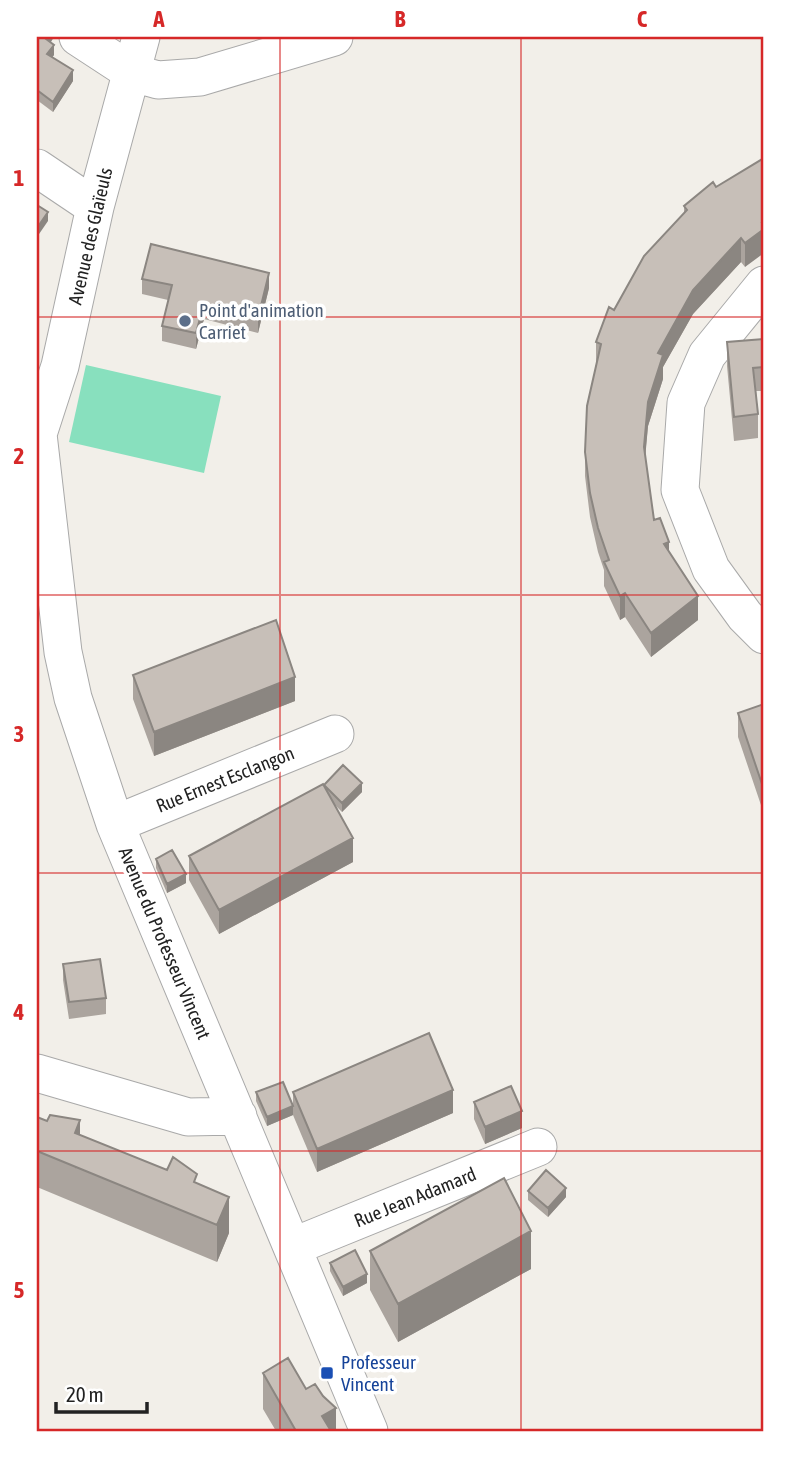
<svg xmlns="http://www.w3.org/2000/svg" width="801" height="1468" viewBox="0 0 801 1468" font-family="'Asap Condensed',sans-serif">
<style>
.pitch{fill:#88e0be}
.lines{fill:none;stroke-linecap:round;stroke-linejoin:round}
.street-casing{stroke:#a9a9a9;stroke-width:39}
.street{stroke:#fff;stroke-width:37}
.wall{fill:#aba49e}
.shaded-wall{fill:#8b8681}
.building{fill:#c7bfb8;stroke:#8b8681;stroke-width:2}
.grid{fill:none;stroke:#d62828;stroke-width:2;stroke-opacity:0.55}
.service-dot{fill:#5c6f8a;stroke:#fff;stroke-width:2.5}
.transit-dot{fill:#1a4fb4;stroke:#fff;stroke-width:2.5}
.labels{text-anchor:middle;stroke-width:7;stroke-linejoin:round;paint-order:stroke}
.street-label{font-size:19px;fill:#222;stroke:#fff}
.service-label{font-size:19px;fill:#4e5e75;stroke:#fff;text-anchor:start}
.transit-label{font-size:19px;fill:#164399;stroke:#fff;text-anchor:start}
.neatline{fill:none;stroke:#d62828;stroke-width:2.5}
.grid-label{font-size:23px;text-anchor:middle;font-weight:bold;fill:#d62828}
</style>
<rect width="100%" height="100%" fill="#f2efe9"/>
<path class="pitch" d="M86 365 221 396 204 473 69 442Z"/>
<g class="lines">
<g class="street-casing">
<path id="street" d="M78 37 133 73 158 80 200 77 334 37
M141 37 95 207 60 366 38 434 63 652 73 698 115 824 369 1431
M37 168 95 207
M764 285 707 355 686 403 680 490 711 569 745 616 764 635
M115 824 335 734
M37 1073 188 1117 238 1116
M292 1247 538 1147"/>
</g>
<use href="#street" class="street"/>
</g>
<path class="wall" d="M37 37H54L50 42 54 55 52 57 73 81 53 112 37 100Z
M764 158 745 267 741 262 693 314 663 367V379L648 426 645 456 654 520 698 620 651 657 625 617 620 620 604 586V570L598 552 590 517 585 476V452L596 366V342L614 310 684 214V206Z
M142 279 269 288 258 333 204 319 196 349 162 341V326L168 300 142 294Z
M764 339V391H756L758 414V438L734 441 727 366V342Z
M133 675 295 701 154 756 133 699Z
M764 704V814L738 737V713Z
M324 786 362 792 342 812 334 804 353 862 219 934 189 880V856Z
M156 859 186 883 167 893 156 868Z
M63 964 106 998V1014L69 1019 63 980Z
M256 1092 293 1106V1092L453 1113 317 1172 293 1115 267 1126 256 1101Z
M474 1102 522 1128 485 1144 474 1119Z
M37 1117 197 1183 229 1233 217 1262 37 1187Z
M528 1191 566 1197 548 1217 528 1200Z
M370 1251 531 1269 398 1342 370 1290Z
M330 1263 367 1283 343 1296 330 1271Z
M263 1373 306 1389 336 1431H276L263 1409Z"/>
<path class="shaded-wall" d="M48 37H54L46 50V39Z
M54 45V55L47 64V54Z
M73 70V81L53 112V102Z
M48 212V221L37 237V228Z
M764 222V253L745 267V243Z
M741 238V262L693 314 663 367V379L648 426 644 471V447L648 402 658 353 693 290Z
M269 273V288L258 333V318Z
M204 304V319L196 349V333Z
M669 542V566L664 544Z
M625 593V617L620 620V596Z
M698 596V620L651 657V633Z
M295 677V701L154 756V732Z
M362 783V792L342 812V803Z
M353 838V862L219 934V910Z
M186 874V883L167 893V884Z
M453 1090V1113L317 1172V1149Z
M293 1106V1115L267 1126V1117Z
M522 1111V1128L485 1144V1127Z
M80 1120V1156L75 1169V1133Z
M566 1188V1197L548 1217V1208Z
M229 1197V1233L217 1262V1225Z
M531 1231V1269L398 1342V1304Z
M367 1274V1283L343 1296V1287Z
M336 1408V1431H322V1416Z"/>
<path class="building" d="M37 37H48L46 39 54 45 47 54 73 70 53 102 37 90Z
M764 158V222L762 223 764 226V229L745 243 741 238 693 290 658 353 663 355 648 402 644 447 654 520 660 518 669 542 664 544 698 596 651 633 625 593 620 596 604 562 609 560 598 528 590 493 585 452 587 406 601 344 596 342 609 307 614 310 644 256 687 210 684 206 713 182 716 187Z
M37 205 48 212 37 228Z
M151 244 269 273 258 318 204 304 196 333 162 326 172 285 142 279Z
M764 339V367L753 368 758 414 734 417 727 342Z
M276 620 295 677 154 732 133 675Z
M764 704V790L738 713Z
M343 765 362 783 342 803 324 785Z
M323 784 353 838 219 910 189 856Z
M172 850 186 874 167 884 156 859Z
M100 959 106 998 69 1002 63 964Z
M429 1033 453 1090 317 1149 293 1092Z
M283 1082 293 1106 267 1117 256 1092Z
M511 1086 522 1111 485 1127 474 1102Z
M50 1115 80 1120 75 1133 167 1170 173 1157 197 1174 194 1182 229 1197 217 1225 37 1151V1117L47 1121Z
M546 1170 566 1188 548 1208 528 1191Z
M504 1178 531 1231 398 1304 370 1251Z
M355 1250 367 1274 343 1287 330 1263Z
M288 1358 306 1389 315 1384 323 1396 336 1408 322 1416 331 1431H296L263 1373Z"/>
<path class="grid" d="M280 37V1431M521 37V1431M37 317H764M37 595H764M37 873H764M37 1151H764"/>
<circle class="service-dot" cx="185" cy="321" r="7"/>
<rect class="transit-dot" x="320" y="1366" width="14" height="14" rx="3.5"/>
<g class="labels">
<g class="street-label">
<text transform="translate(90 236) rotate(-77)" y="7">Avenue des Glaïeuls</text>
<text transform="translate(225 779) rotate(-22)" y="7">Rue Ernest Esclangon</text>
<text transform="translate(165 943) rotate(67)" y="7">Avenue du Professeur Vincent</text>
<text transform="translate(415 1197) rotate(-22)" y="7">Rue Jean Adamard</text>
</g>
<g class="service-label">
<text x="199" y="317">Point d'animation<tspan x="199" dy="22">Carriet</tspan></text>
</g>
<g class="transit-label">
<text x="341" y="1369">Professeur<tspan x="341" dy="22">Vincent</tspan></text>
</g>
</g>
<rect width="801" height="1468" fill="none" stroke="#ffffff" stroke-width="77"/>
<path d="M56 1402v10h91v-10" fill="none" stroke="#222222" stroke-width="3.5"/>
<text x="66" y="1402" font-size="21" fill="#222222" stroke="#ffffff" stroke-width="5" paint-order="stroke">20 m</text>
<rect x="38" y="38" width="724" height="1392" class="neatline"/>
<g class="grid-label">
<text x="159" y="27">A</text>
<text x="400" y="27">B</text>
<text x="642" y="27">C</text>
<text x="19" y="186">1</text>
<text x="19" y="464">2</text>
<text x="19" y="742">3</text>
<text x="19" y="1020">4</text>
<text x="19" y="1298">5</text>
</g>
</svg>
